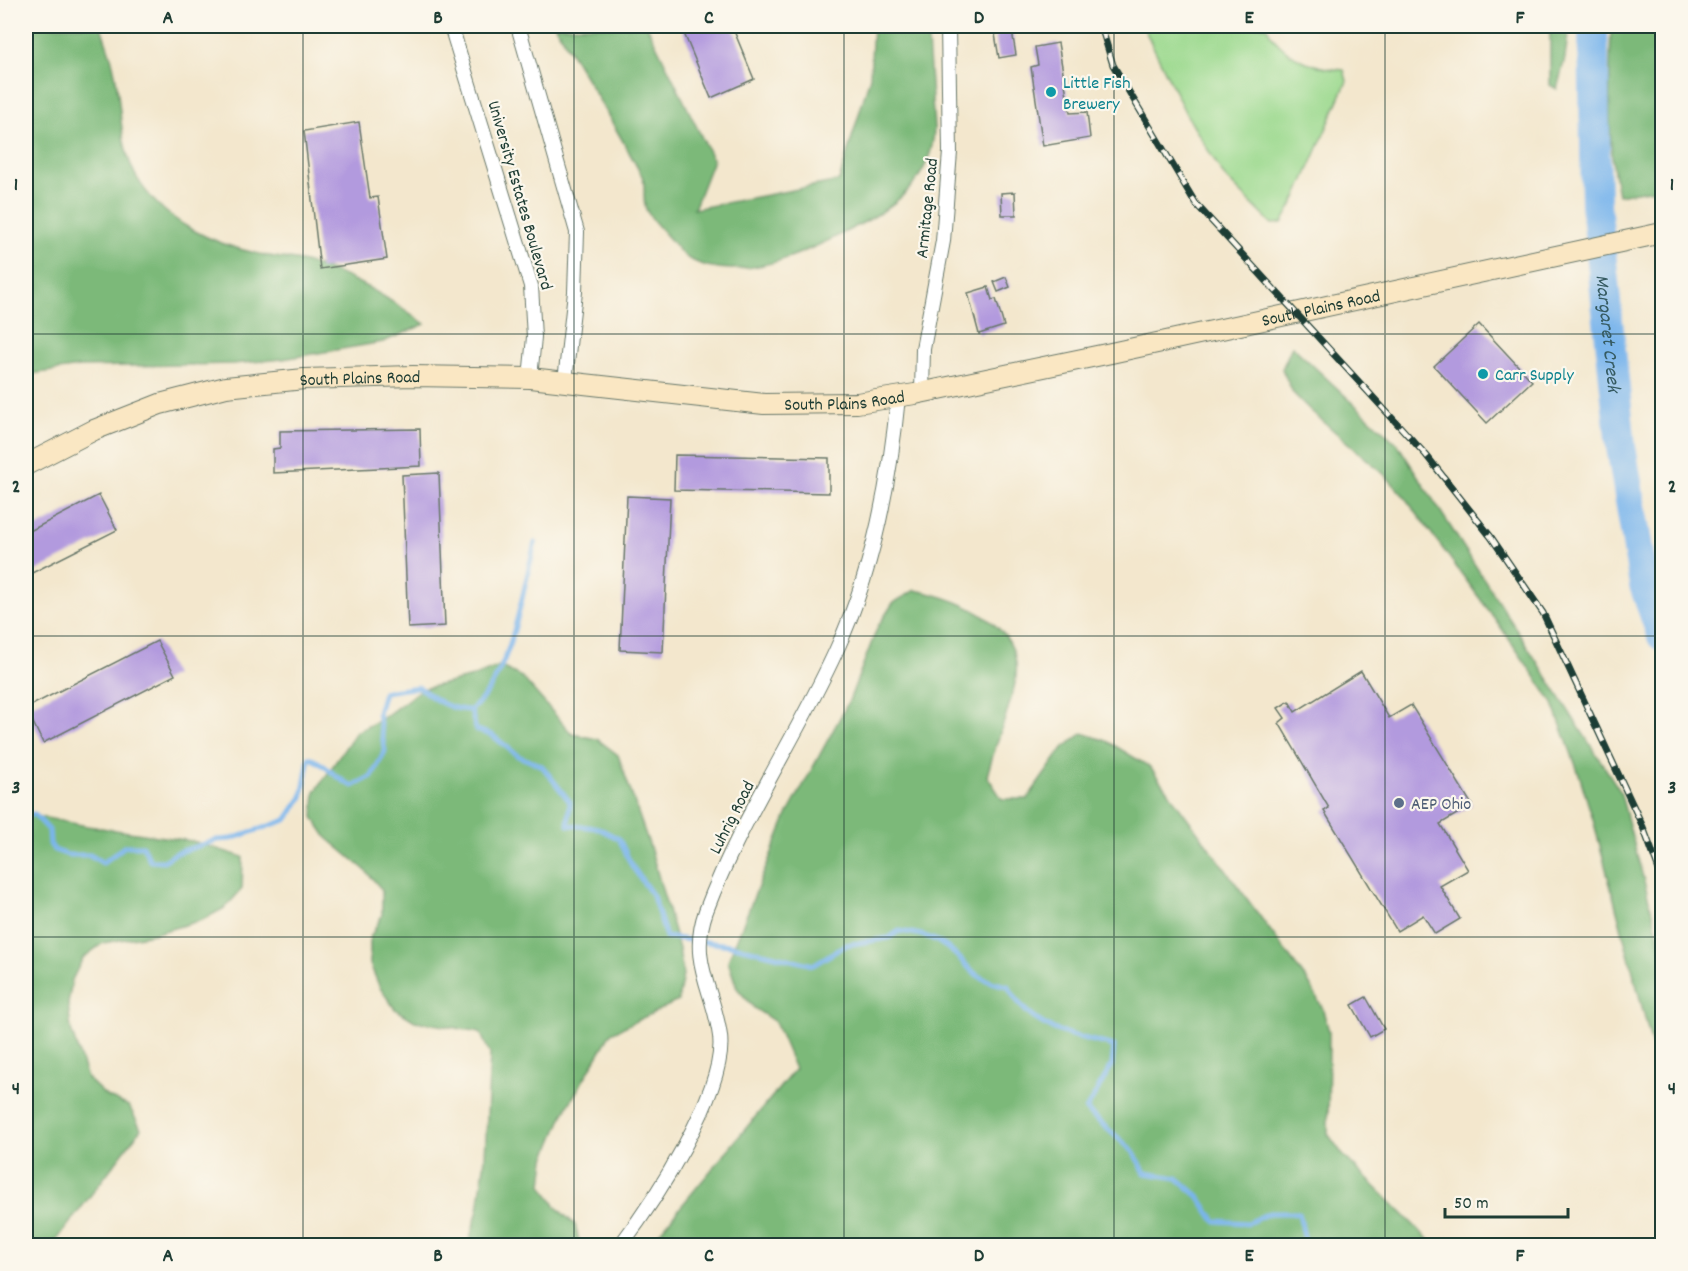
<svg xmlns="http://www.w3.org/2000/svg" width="1688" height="1271" viewBox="0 0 1688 1271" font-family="Dekko,sans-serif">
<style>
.green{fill:#9bd98e;stroke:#5d8b61;stroke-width:1.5}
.forest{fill:#7cb979;stroke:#4e7b56;stroke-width:1.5}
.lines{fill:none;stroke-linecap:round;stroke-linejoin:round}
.stream{stroke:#7ab5ec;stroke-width:5}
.river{stroke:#7ab5ec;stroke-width:30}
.building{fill:#b29ade}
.street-casing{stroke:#69786a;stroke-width:16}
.secondary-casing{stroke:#69786a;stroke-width:22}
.street{stroke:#fff;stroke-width:14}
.secondary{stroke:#fae7c3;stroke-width:20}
.rail-casing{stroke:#1f3d34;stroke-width:7}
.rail{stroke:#fbf7ec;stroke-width:4.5;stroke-dasharray:14;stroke-linecap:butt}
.grid{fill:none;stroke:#1f3d34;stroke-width:1.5;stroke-opacity:0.55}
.culture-dot{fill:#0f9aa8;stroke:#fbf7ec;stroke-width:2}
.service-dot{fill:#5c6f8a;stroke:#fbf7ec;stroke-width:2}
.labels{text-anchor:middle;stroke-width:4.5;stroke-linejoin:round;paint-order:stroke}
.culture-label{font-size:18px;fill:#0d838f;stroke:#fbf7ec;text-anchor:start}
.street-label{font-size:18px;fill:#1f3d34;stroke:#fbf7ec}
.service-label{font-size:18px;fill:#4e5e75;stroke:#fbf7ec;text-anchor:start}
.water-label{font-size:20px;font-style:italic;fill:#365b62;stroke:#fbf7ec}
.neatline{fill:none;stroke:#1f3d34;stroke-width:2}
.grid-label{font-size:20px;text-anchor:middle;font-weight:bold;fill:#1f3d34}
</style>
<rect width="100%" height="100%" fill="#fbf7ec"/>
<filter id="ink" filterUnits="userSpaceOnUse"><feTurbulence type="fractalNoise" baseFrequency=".0167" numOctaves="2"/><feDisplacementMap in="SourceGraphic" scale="12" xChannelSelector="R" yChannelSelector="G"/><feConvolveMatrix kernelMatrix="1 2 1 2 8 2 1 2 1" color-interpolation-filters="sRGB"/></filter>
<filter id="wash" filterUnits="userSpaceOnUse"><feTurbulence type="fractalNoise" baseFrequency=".008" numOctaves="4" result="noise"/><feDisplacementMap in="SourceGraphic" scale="24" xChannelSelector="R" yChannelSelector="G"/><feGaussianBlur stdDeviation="1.35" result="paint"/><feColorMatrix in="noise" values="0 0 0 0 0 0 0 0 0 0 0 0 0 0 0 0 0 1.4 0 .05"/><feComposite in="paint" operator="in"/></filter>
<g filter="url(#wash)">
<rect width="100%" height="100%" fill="#f3e7cd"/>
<path class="green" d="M1143 26H1266C1280 55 1313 69 1344 70L1347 81 1297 196 1282 223 1272 224 1224 176 1186 114Z"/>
<path class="forest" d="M26 26H101C105 40 111 54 114 69 122 104 118 143 136 176 162 222 214 245 264 255 278 258 294 259 308 263 353 276 388 297 425 324L383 342 283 359 233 364 79 367 26 375Z
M555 26H647L713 160 694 209 839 181 870 77 873 26H927L934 128C933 179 894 208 853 228 807 252 740 286 689 259 680 254 674 243 667 236 661 228 651 220 647 211 641 201 647 186 642 176 615 125 584 75 555 26Z
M1550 26H1569L1565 58 1557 89 1550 85Z
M1611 26H1662V177L1655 189 1618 195C1606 139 1610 83 1611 26Z
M1292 346 1398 445 1620 791 1662 949V1083L1594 823 1579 774 1552 701 1495 619 1403 495 1386 476 1311 411 1293 393 1282 369Z
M915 590C960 599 1027 625 1015 683 1008 714 995 745 987 776L1002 799H1027L1063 748 1083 733 1107 741 1150 767 1309 983 1322 1007 1329 1031 1328 1134 1343 1155 1434 1245H649L795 1069 775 1022 754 1008 737 988 728 961 787 815 849 701 878 626 893 603Z
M499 666 522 677 572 734 597 739 618 755 651 850 679 949 683 975 678 1001 611 1033 565 1111 545 1159 542 1185 556 1207 575 1225 580 1245H468L478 1210 485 1158 490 1054 480 1032 415 1021 395 1009 380 988 370 964V938L382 915V890L365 870 327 838 313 817 315 792 356 732 380 720 422 689 473 677Z
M26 814 87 826 192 841 243 857 242 889 225 908 202 920 153 934 103 943 83 958 72 980 68 1004 71 1030 87 1078 106 1096 129 1106 141 1129 53 1245H26Z"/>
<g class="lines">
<path class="stream" d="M471 710C513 674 521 595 535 543
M26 816 34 814 49 830 50 844 54 850 68 855H90L103 863 125 846H143L150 861H164L176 853 217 840 231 839 286 820 302 797 309 758C325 762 336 780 353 786L372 776 385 751 378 713 384 692 419 687C435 700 449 710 471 710L476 730 492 735 518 756 542 766 570 802 568 825 598 828 619 839 632 866 653 896 666 937 730 945 813 965 846 945 889 938 899 931C913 933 928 935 940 943 971 961 965 979 1008 986 1032 1032 1067 1033 1114 1046L1112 1065 1086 1110 1133 1151 1145 1173 1177 1178 1198 1196 1215 1221 1248 1223 1269 1213H1299L1306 1246"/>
<path class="river" id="s1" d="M1593 26 1596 204 1621 447 1644 585 1662 636"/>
</g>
<g id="blocks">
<path class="building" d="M681 26H732L754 79 711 98Z
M1012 31 1016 55 999 58 995 34Z
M1058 43 1070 113 1087 112 1090 138 1043 146 1031 67 1038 65 1035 47Z
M359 122 370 198 378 197 387 259 320 269 304 131Z
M1015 192 1016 215H1002L1001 193Z
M1006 277 1010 287 998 292 994 282Z
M988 287 992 300 996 299 1004 326 979 334 968 293Z
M1479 324 1532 381 1487 423 1434 366Z
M420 429 421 466 273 473V449L280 448V431Z
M675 455 829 458V493L674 490Z
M439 473 445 626 408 628 402 475Z
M99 495 117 530 26 576V533Z
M627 496 670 498 663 652 620 650Z
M157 641 175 675 43 743 26 708Z
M1361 671 1389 718 1411 705 1472 805 1440 824 1468 870 1440 886 1460 919 1435 934 1423 915 1397 931 1324 811 1329 808 1279 723 1285 718 1278 708 1289 701 1295 712Z
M1366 997 1384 1029 1370 1037 1352 1005Z"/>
</g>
</g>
<g filter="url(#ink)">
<use href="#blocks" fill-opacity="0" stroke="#69786a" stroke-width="1.5"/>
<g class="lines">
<g class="street-casing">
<path id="street" d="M451 26 531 286 534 337 530 378
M518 26 577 232 575 292 565 381
M922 392 923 349 943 241 950 152 948 26
M620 1246C653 1203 727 1090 720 1036 714 990 688 961 706 911 740 820 796 739 836 651 873 572 890 482 898 397"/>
</g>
<g class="secondary-casing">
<g id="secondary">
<path id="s2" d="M26 465 94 430 160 404 226 387 304 379 413 376 530 378 764 404 857 403 915 394 1111 353 1662 233"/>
</g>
</g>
<use href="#street" class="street"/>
<use href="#secondary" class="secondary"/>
<g class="rail-casing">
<path id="rail" d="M1101 26 1113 65 1196 204 1426 455 1491 537 1543 613 1643 827 1662 878"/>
</g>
<use href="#rail" class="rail"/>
</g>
</g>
<path class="grid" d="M303 26V1246M574 26V1246M844 26V1246M1114 26V1246M1385 26V1246M26 334H1662M26 636H1662M26 937H1662"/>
<g class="culture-dot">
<circle cx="1051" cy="92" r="6"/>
<circle cx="1483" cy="374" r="6"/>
</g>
<circle class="service-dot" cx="1399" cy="803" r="6"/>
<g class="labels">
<g class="culture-label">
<text x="1063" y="88">Little Fish<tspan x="1063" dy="21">Brewery</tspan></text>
<text x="1495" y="380">Carr Supply</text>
</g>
<g class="street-label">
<text transform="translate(521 195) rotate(74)" y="6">University Estates Boulevard</text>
<text transform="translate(926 208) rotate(-84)" y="6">Armitage Road</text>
<text dy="6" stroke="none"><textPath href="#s2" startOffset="1322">South Plains Road</textPath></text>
<text dy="6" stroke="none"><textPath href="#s2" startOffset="350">South Plains Road</textPath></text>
<text dy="6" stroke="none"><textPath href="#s2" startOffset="836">South Plains Road</textPath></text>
<text transform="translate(731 817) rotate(-63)" y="6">Luhrig Road</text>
</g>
<g class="service-label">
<text x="1411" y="809">AEP Ohio</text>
</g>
<g class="water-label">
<text dy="7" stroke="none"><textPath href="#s1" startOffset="308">Margaret Creek</textPath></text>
</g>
</g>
<rect width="1688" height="1271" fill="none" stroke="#fbf7ec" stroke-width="66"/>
<path d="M1445 1208v9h123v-9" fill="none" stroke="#1f3d34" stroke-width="3"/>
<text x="1454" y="1208" font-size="18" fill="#1f3d34" stroke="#fbf7ec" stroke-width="4.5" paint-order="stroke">50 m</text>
<rect x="33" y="33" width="1622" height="1205" class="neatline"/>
<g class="grid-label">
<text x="168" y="23">A</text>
<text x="438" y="23">B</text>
<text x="709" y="23">C</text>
<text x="979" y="23">D</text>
<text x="1249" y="23">E</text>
<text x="1520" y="23">F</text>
<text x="16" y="190">1</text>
<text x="1672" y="190">1</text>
<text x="16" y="492">2</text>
<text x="1672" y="492">2</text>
<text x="16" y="793">3</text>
<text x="1672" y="793">3</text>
<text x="16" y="1094">4</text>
<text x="1672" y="1094">4</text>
<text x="168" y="1261">A</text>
<text x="438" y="1261">B</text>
<text x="709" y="1261">C</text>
<text x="979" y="1261">D</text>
<text x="1249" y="1261">E</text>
<text x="1520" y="1261">F</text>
</g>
</svg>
